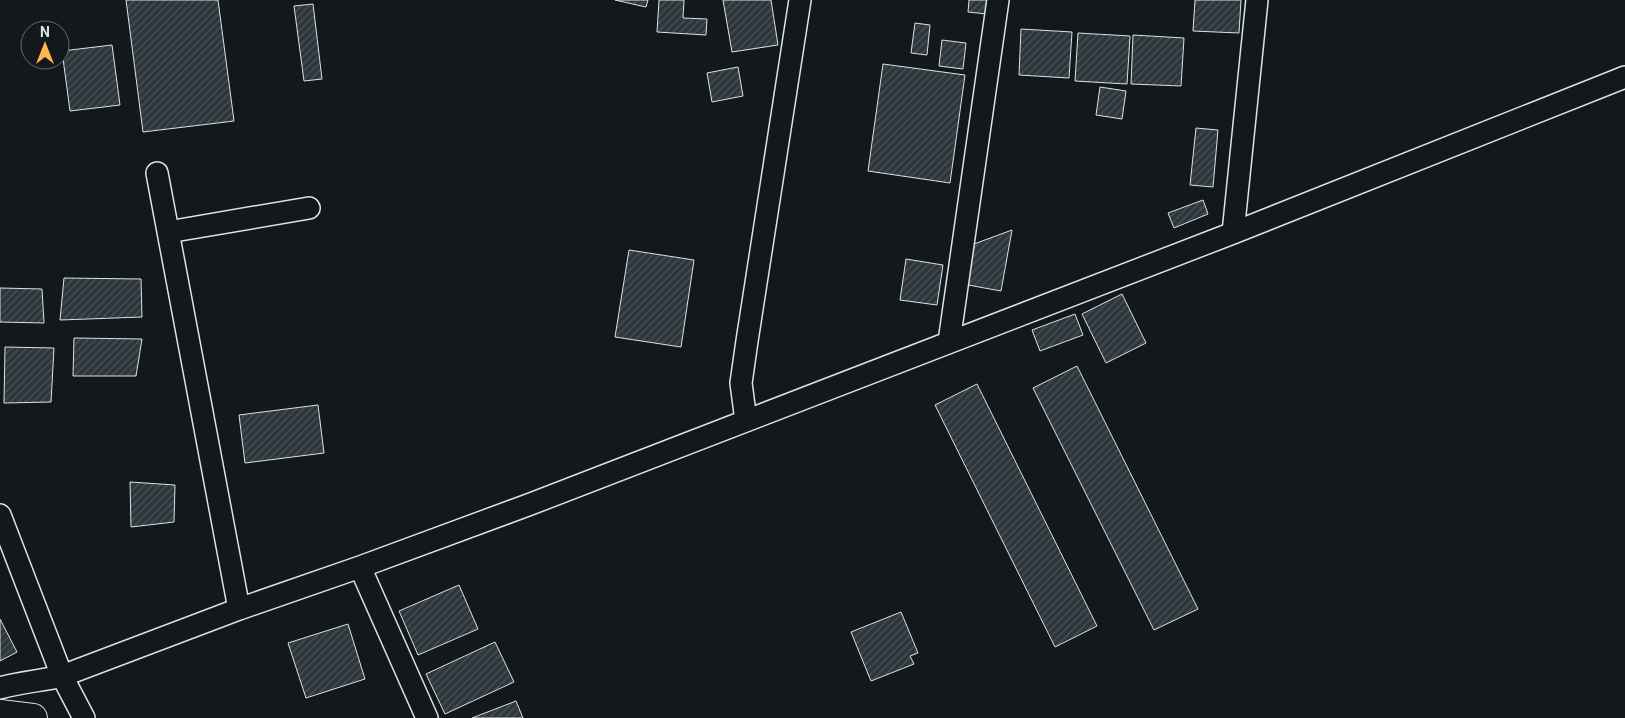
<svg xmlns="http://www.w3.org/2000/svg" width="1625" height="718" viewBox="0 0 1625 718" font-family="Roboto,sans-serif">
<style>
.building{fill:url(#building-hatch);stroke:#d8e6dc}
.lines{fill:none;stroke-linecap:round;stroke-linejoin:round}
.minor-casing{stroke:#d8e6dc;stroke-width:24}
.tertiary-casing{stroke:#d8e6dc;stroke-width:30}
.minor{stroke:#14181c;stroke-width:21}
.tertiary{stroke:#14181c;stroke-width:28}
</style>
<defs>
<pattern id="building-hatch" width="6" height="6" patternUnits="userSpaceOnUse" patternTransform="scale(1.25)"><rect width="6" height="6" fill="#2c363c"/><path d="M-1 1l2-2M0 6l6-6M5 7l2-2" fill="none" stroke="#4a5358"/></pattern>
</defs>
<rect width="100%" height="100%" fill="#14181c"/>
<path class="building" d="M126 0H218L234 121 143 132Z
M615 0H648L646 7Z
M659 0H684L683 18 707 19 706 35 657 32Z
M723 0H771L778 45 732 52Z
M969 0H988L987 14 968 12Z
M1195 0H1241L1239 33 1193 31Z
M313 4 322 79 304 81 294 6Z
M915 23 930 25 927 55 911 53Z
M1021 29 1072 32 1069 78 1019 75Z
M1078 33 1130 36 1127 84 1075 81Z
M1133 35 1184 38 1181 86 1131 84Z
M942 40 966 43 963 69 939 66Z
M112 45 120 105 70 111 62 51Z
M883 64 965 75 950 183 868 171Z
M738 67 743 96 712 102 707 73Z
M1100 87 1126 91 1122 119 1096 115Z
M1196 128 1218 130 1213 187 1190 185Z
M1203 200 1208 214 1174 228 1168 213Z
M1012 230 1001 291 968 285 974 244Z
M629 250 694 260 681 347 615 337Z
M906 259 943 265 937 305 900 300Z
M64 278 141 279 142 317 60 320Z
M0 288 42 289 44 323 0 322Z
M1122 294 1146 343 1106 363 1082 314Z
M1075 314 1083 335 1040 351 1032 330Z
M74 338 142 339 136 376H73Z
M5 347 54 348 51 402 4 403Z
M1077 366 1198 609 1154 630 1033 388Z
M977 384 1097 626 1055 647 935 405Z
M318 405 324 453 245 463 239 415Z
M130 482 175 485 174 522 131 527Z
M459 585 478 629 418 655 399 611Z
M901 612 918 653 910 656 914 664 871 681 851 632Z
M0 619 17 652 0 661Z
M348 624 365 679 306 698 288 643Z
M495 642 514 682 445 714 426 674Z
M516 701 523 718H472Z"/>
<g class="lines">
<g class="minor-casing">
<path id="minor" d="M157 173 239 609
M168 232 309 208
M1233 233 1257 0
M949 342 998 0
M746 421 741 383 747 341 800 0
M0 515 62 676 84 718
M360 567 427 718
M0 688C20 682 41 681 62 676L239 609 360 567 528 505 1233 233 1625 77"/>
</g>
<g class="tertiary-casing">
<path id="tertiary" d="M0 714 33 718"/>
</g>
<use href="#minor" class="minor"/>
<use href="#tertiary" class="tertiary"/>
</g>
<g transform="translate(45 45)"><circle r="24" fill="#14181c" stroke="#626a69"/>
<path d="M0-4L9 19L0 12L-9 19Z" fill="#ffb74d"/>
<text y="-8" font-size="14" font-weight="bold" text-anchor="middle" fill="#d8e6dc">N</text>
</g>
</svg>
